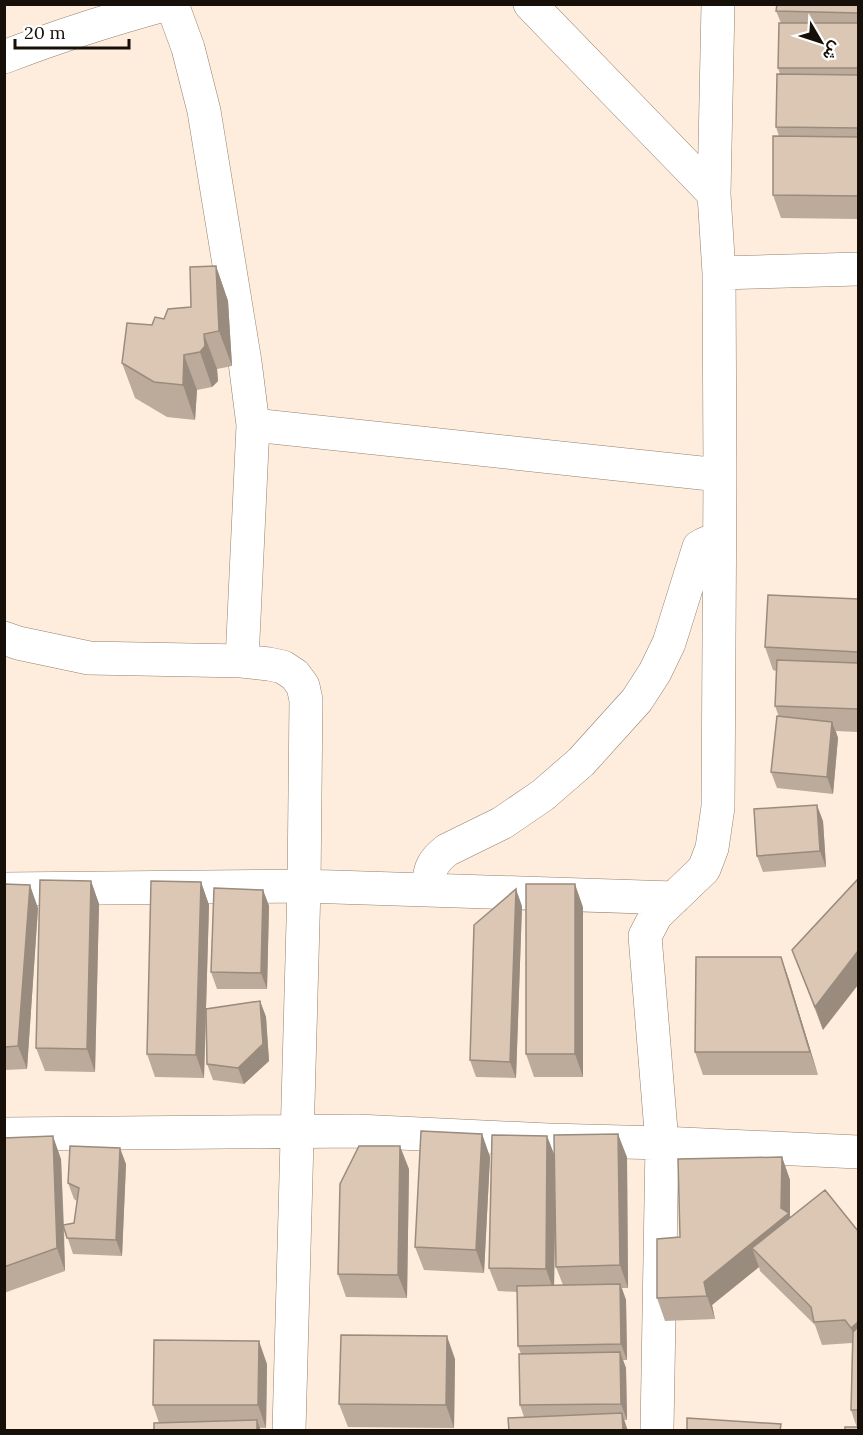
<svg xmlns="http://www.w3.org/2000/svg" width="863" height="1435" viewBox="0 0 863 1435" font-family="Lora,Vazirmatn,serif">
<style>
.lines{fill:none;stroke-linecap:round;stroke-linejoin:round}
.minor-casing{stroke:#93806d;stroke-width:34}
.minor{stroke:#fff;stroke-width:33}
.wall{fill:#bcab9a;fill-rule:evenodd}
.shaded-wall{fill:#998b7d}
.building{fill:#dbc7b3;stroke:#998b7d;stroke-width:1.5}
</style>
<rect width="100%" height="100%" fill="#feeddd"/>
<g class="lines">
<g class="minor-casing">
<path id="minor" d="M172 4 188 48 204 111 245 362 253 425 242 661
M530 4 714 194
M4 57C58 36 112 19 167 4
M719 273 858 269
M253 425 720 475
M4 638 18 643 89 658 242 661 269 664 283 667 295 675 303 686 306 700 304 886 289 1430
M4 889 304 886 674 898
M428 890C429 871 431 862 447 850L502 823 543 795 581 762 637 700 655 672 669 643 699 547C706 542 711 541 719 542
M4 1134 357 1131 548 1140 662 1143 858 1152
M657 1430 662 1143 645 936 656 915 704 869 712 848 718 807 720 475 719 273 714 194 718 4"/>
</g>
<use href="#minor" class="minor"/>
</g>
<path class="wall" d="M858 4V219L781 218 773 195 779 136 776 127 780 74 778 68 781 23 776 11Z
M216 266 228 301 232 366 217 369 218 381 212 387 197 390 195 420 167 417 135 398 122 363 152 325 191 307Z
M858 599V732L836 731 838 738 833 794 777 788 771 772 779 717 775 706 776 671 773 670 765 647Z
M823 821 826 867 763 872 757 856Z
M858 879 823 1030 792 950Z
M91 881 99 904 95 1072 45 1071 36 1048Z
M201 882 209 905 204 1078 155 1077 147 1054Z
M4 884 38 908 27 1069 4 1070Z
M263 890 269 906 267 989H217L211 972Z
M522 906 516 1078 476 1077 470 1060Z
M583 907V1077H534L526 1054Z
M781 957 789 980 818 1075H703L695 1052Z
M260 1001 266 1017 269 1061 244 1084 213 1080 207 1064Z
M482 1134 490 1157 484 1273 424 1270 415 1247Z
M547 1136 554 1155 627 1157 628 1288H622L626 1300 627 1360H623L626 1368 627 1420 524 1417 520 1405 521 1354 518 1346 517 1292 498 1291 489 1268ZM555 1209 556 1267 563 1285H554Z
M4 1138 61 1159 64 1225 74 1223 77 1201 74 1199 68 1183 126 1164 122 1256 73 1254 64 1227 65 1271 4 1293Z
M782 1157 790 1180V1218L858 1231V1431L851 1410 852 1343 822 1345 815 1325 760 1271 759 1267 712 1305 715 1319 665 1321 657 1298 680 1237Z
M409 1169 407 1298 346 1297 338 1274Z
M455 1359 454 1428 348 1427 339 1404Z
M267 1364 266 1428 159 1423 153 1405Z"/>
<path class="shaded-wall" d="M216 266 228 301 232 366 219 331Z
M204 334 217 369 218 381 212 387 200 352Z
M184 355 197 390 195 420 183 385Z
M832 722 838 738 833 794 827 777Z
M817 805 823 821 826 867 820 851Z
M91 881 99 904 95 1072 87 1049Z
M201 882 209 905 204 1078 196 1055Z
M575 884 583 907V1077L575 1054Z
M30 885 38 908 27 1069 18 1046Z
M516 889 522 906 516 1078 510 1062Z
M263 890 269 906 267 989 261 973Z
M858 951V985L823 1030 815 1007Z
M781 957 789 980 818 1075 810 1052Z
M260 1001 266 1017 269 1061 244 1084 238 1068Z
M482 1134 490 1157 484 1273 476 1250Z
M618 1134 627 1157 628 1288 620 1265Z
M53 1136 61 1159 65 1271 57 1248Z
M547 1136 556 1159 554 1292 546 1269Z
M400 1146 409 1169 407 1298 398 1275Z
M120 1148 126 1164 122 1256 116 1240Z
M782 1157 790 1180V1217L797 1236 752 1248 759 1267 712 1305 715 1319 707 1296 704 1282 781 1208Z
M620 1284 626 1300 627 1360 621 1344Z
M858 1322V1350L851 1328Z
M447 1336 455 1359 454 1428 446 1405Z
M259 1341 267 1364 266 1428 258 1405Z
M620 1352 626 1368 627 1420 621 1404Z
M622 1413 628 1431H623Z
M257 1420 261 1431H257Z"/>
<path class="building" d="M777 4H858V13L776 11Z
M779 23H858V68H778Z
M777 74 858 75V128L776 127Z
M773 136 858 137V196L773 195Z
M216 266 219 331 204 334 205 346 200 352 184 355 183 385 154 382 122 363 127 323 152 325 155 317 164 319 168 309 191 307 190 267Z
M768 595 858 599V652L765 647Z
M777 660 858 663V709L775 706Z
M777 716 832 722 827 777 771 772Z
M817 805 820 851 757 856 754 809Z
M858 879V951L815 1007 792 950Z
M40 880 91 881 87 1049 36 1048Z
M151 881 201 882 196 1055 147 1054Z
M4 884 30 885 18 1046 4 1047Z
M526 884H575V1054H526Z
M214 888 263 890 261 973 211 972Z
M516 889 510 1062 470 1060 474 925Z
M696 957H781L810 1052H695Z
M260 1001 263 1044 238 1068 207 1064 206 1009Z
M421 1131 482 1134 476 1250 415 1247Z
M618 1134 620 1265 556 1267 554 1135Z
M492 1135 547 1136 546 1269 489 1268Z
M53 1136 57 1248 4 1267V1138Z
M70 1146 120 1148 116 1240 67 1238 63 1225 74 1223 79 1188 68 1183Z
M359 1146H400L398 1275 338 1274 340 1184Z
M782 1157 781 1208 789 1213 704 1282 707 1296 657 1298V1239L680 1237 678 1159Z
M825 1190 858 1231V1322L851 1328 845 1320 814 1322 811 1307 752 1248Z
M620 1284 621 1344 518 1346 517 1286Z
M858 1327V1410H851L853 1332Z
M341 1335 447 1336 446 1405 339 1404Z
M154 1340 259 1341 258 1405H153Z
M620 1352 621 1404 520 1405 519 1354Z
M622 1413 623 1431H509L508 1418Z
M687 1418 781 1424 780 1431H687Z
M257 1420V1431H154V1423Z
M845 1427H858V1431H845Z"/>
<rect width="863" height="1435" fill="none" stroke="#171009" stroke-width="12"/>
<g transform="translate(821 42) rotate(129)" stroke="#ffffff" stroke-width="4.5" paint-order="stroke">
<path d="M0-4.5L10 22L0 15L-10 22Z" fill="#171009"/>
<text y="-9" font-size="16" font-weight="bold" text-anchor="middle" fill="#171009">ش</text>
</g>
<path d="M15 39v9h114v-9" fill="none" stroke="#171009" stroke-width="3"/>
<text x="24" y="39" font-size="18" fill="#171009" stroke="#ffffff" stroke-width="4.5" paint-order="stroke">20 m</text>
</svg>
